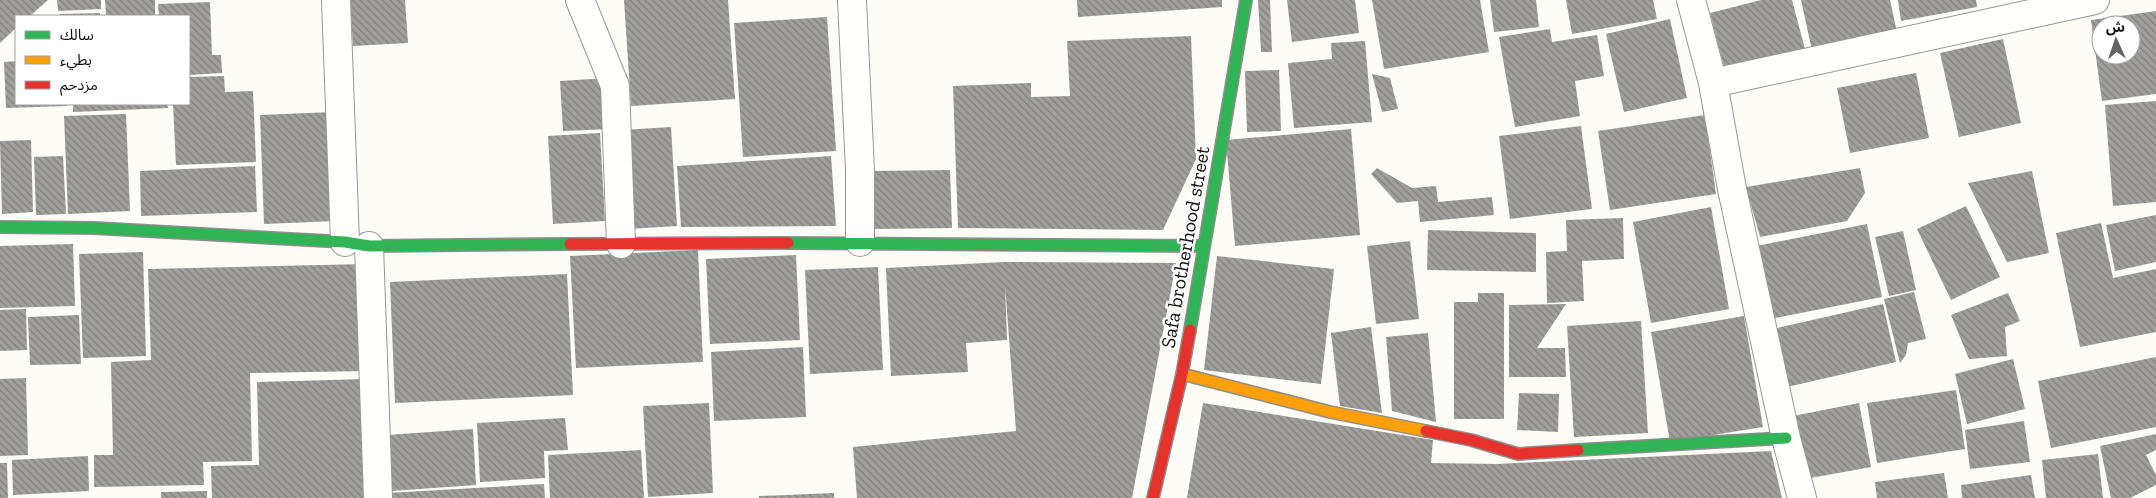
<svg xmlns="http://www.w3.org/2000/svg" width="2156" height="498" viewBox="0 0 2156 498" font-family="'Zilla Slab','Noto Sans Arabic',serif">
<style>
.building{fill:url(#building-back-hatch);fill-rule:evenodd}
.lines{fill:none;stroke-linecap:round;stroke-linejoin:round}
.street-casing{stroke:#979795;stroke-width:30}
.fast-casing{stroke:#8e8d8b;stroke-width:14}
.slow-casing{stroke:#8e8d8b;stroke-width:14}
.jam-casing{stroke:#8e8d8b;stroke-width:14}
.street{stroke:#fffffe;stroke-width:28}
.fast{stroke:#30b455;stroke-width:11}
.slow{stroke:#ff9f0a;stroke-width:11}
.jam{stroke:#e5322d;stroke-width:11}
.labels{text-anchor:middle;stroke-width:5;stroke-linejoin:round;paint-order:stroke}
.street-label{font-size:20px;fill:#111;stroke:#fff}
</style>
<defs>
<pattern id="building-back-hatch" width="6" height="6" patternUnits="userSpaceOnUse" patternTransform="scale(1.25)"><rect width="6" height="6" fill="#a19f9c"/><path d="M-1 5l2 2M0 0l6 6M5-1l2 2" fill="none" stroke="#82807e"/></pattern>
</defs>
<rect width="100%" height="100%" fill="#fdfcf7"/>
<path class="building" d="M0 0H48L30 16H16V28L0 43Z
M57 0H101V9L58 11Z
M105 0H155V16H106Z
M350 0H405L408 43 353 46Z
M624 0H728L735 99 631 106Z
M1077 0H1222V7L1078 17Z
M1258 0H1270L1272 52H1261Z
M1287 0H1355L1359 33 1292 42Z
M1372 0H1480L1489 52 1384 69Z
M1490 0H1536L1539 27 1494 32Z
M1566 0H1653L1657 19 1572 34Z
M1761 0H1792L1806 53 1726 75 1710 13Z
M1801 0H1890L1898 37 1813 55Z
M1898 0H1976L1977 7 1901 21Z
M210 2 212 55H221L222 73 189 75V16H159L158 4Z
M2156 11V94L2102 101 2091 20ZM2101 25H2131V55H2101Z
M100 13V16H60V14Z
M827 17 836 151 743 157 734 23Z
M1670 19 1687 98 1624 112 1606 34Z
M1550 29 1552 42 1597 35 1604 76 1575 81 1580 116 1515 127 1499 37Z
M1191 36 1196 159 1163 230 958 228 953 86 1031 83V97L1070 96 1067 41Z
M2003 39 2021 123 1959 137 1940 53Z
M1365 41 1372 122 1294 128 1288 63 1332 59 1331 43Z
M16 61V104H67V106L6 108 4 62Z
M1279 70 1281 131 1247 132 1245 71Z
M1916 73 1929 138 1850 153 1837 88Z
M1372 74 1390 78 1398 109 1382 112Z
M224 76 225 92 253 91 256 162 176 165 173 104H189V77Z
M608 78 611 129 563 131 560 81Z
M2156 101V202L2113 206 2105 105Z
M73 104H167L168 108 73 112Z
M332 112 336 221 264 224 260 115Z
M126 114 130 211 68 214 64 116Z
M1705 115 1716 194 1610 210 1598 131Z
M1581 126 1592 209 1510 219 1499 136Z
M671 127 677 226 629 229 622 130Z
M1351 129 1360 235 1235 246 1226 140Z
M600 133 605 221 553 224 548 136Z
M31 140 33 212 2 214 0 141Z
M63 156 66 214 36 215 34 157Z
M831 156 836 226 681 227 677 166Z
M255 166 257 212 141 216 140 171Z
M1377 168 1412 188 1436 186 1438 202 1492 197 1494 215 1420 222 1418 201 1397 203 1371 174Z
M1860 168 1865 193 1847 221 1760 237 1746 187Z
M950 170 952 228 874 229 872 171Z
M2032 171 2049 253 2007 262 1968 183Z
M1966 206 2000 277 1951 300 1917 229Z
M1711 207 1729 309 1651 323 1633 222Z
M2156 215V262L2115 271 2106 225Z
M1623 218 1624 259 1582 261 1584 301 1547 303 1546 252 1567 251 1566 220Z
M2101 223 2113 278 2156 269V332L2080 347 2056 233Z
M1867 224 1882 297 1770 319 1756 246Z
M1428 230 1536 233V272L1427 270Z
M1903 231 1916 290 1889 296 1875 237Z
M1410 241 1419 319 1376 324 1367 246Z
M73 244 75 306 0 308V246Z
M698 250 703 362 576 368 570 256Z
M143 252 146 356 83 358 79 254Z
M796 255 800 340 710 344 706 259Z
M1217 256 1334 269 1321 384 1204 370Z
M1004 262 1176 263 1132 498H857L853 447 1016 431 1005 285 1007 340 966 343 968 372 891 376 886 268Z
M366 264 368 371 250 373 252 461 203 462 204 485 94 487V455H113L111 362 151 360 148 269Z
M878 267 883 370 810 374 805 270Z
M567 274 573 395 395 403 390 282Z
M1914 292 1926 339 1908 343 1906 355 1900 363 1884 299Z
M1478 293H1504V419H1454V302H1478Z
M2008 293 2020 321 2005 327 2007 356 1969 359 1951 315Z
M1566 304 1537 348H1565L1566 377H1509V305Z
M1883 304 1896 362 1787 387 1773 329Z
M26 309 27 350 0 351V310Z
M79 315 81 364 30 365 28 317Z
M1744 316 1763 427 1670 442 1651 332Z
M1641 321 1648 433 1574 437 1567 326Z
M1371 327 1382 413 1340 406 1331 333Z
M1428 333 1436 422 1392 411 1386 337Z
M803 347 806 417 714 421 711 352Z
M2156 357V427L2051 448 2038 381Z
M2013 359 2025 409 1967 424 1955 374Z
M26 378 28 455 0 456V379Z
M367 379 372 498H212L211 466 259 465 257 382Z
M1956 390 1965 449 1877 463 1867 403Z
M1519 393 1559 394 1558 432 1517 430Z
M709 403 713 493 648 497 643 406Z
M1203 403 1433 440 1431 463 1497 464 1771 451 1782 498H1187Z
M1859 403 1871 467 1805 479 1793 416Z
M565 418 568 450 544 451 545 478 480 482 477 423Z
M2024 421 2030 462 1970 469 1965 430Z
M473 429 476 485 391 491 387 435Z
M2156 434V450L2146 455 2156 475V485L2130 498H2111L2100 446Z
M641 450 644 498H550L548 455Z
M2098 454 2103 498H2046L2042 460Z
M88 456 89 491 13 495 12 460Z
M0 463H7L8 498H0Z
M1944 473 1948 498H1877L1875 482Z
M2031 475 2035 498H1962L1961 485Z
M544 484 545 498H388V493Z
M207 491V498H161V492Z
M834 493V498H759V496Z"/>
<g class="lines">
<g class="street-casing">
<path id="street" d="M336 0 345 242
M580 0 615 86 621 244
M852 0 860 171V242
M1691 0 1713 83 1732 189 1786 438 1802 498
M1713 83 2095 0
M369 246 378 498"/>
</g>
<g class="fast-casing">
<path id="fast" d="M0 227 94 228 345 242 369 246 570 244
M788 243 1203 246
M1190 330 1246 0
M1578 450 1786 438"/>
</g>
<g class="slow-casing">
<path id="slow" d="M1182 374 1330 412 1426 431"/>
</g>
<g class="jam-casing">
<path id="jam" d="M570 244 788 243
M1426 431 1471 440 1518 454 1578 450
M1153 498 1182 374 1190 330"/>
</g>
<use href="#street" class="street"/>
<use href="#fast" class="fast"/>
<use href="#slow" class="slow"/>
<use href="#jam" class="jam"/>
</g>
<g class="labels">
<g class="street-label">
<text transform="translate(1185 247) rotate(-80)" y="7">Safa brotherhood street</text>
</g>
</g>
<rect x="15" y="15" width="175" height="90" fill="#ffffff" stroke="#a0a0a0"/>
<rect x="25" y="31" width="25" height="8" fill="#30b455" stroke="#a0a0a0"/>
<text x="60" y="40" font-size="15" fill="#111111">سالك</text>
<rect x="25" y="56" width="25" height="8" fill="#ff9f0a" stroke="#a0a0a0"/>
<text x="60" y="65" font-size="15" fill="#111111">بطيء</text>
<rect x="25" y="81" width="25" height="8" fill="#e5322d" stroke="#a0a0a0"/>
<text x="60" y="90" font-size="15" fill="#111111">مزدحم</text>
<g transform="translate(2116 40) rotate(357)"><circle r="24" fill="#ffffff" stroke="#a0a0a0"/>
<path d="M0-4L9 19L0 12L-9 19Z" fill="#646362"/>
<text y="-8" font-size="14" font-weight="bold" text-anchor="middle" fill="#111111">ش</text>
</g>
</svg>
